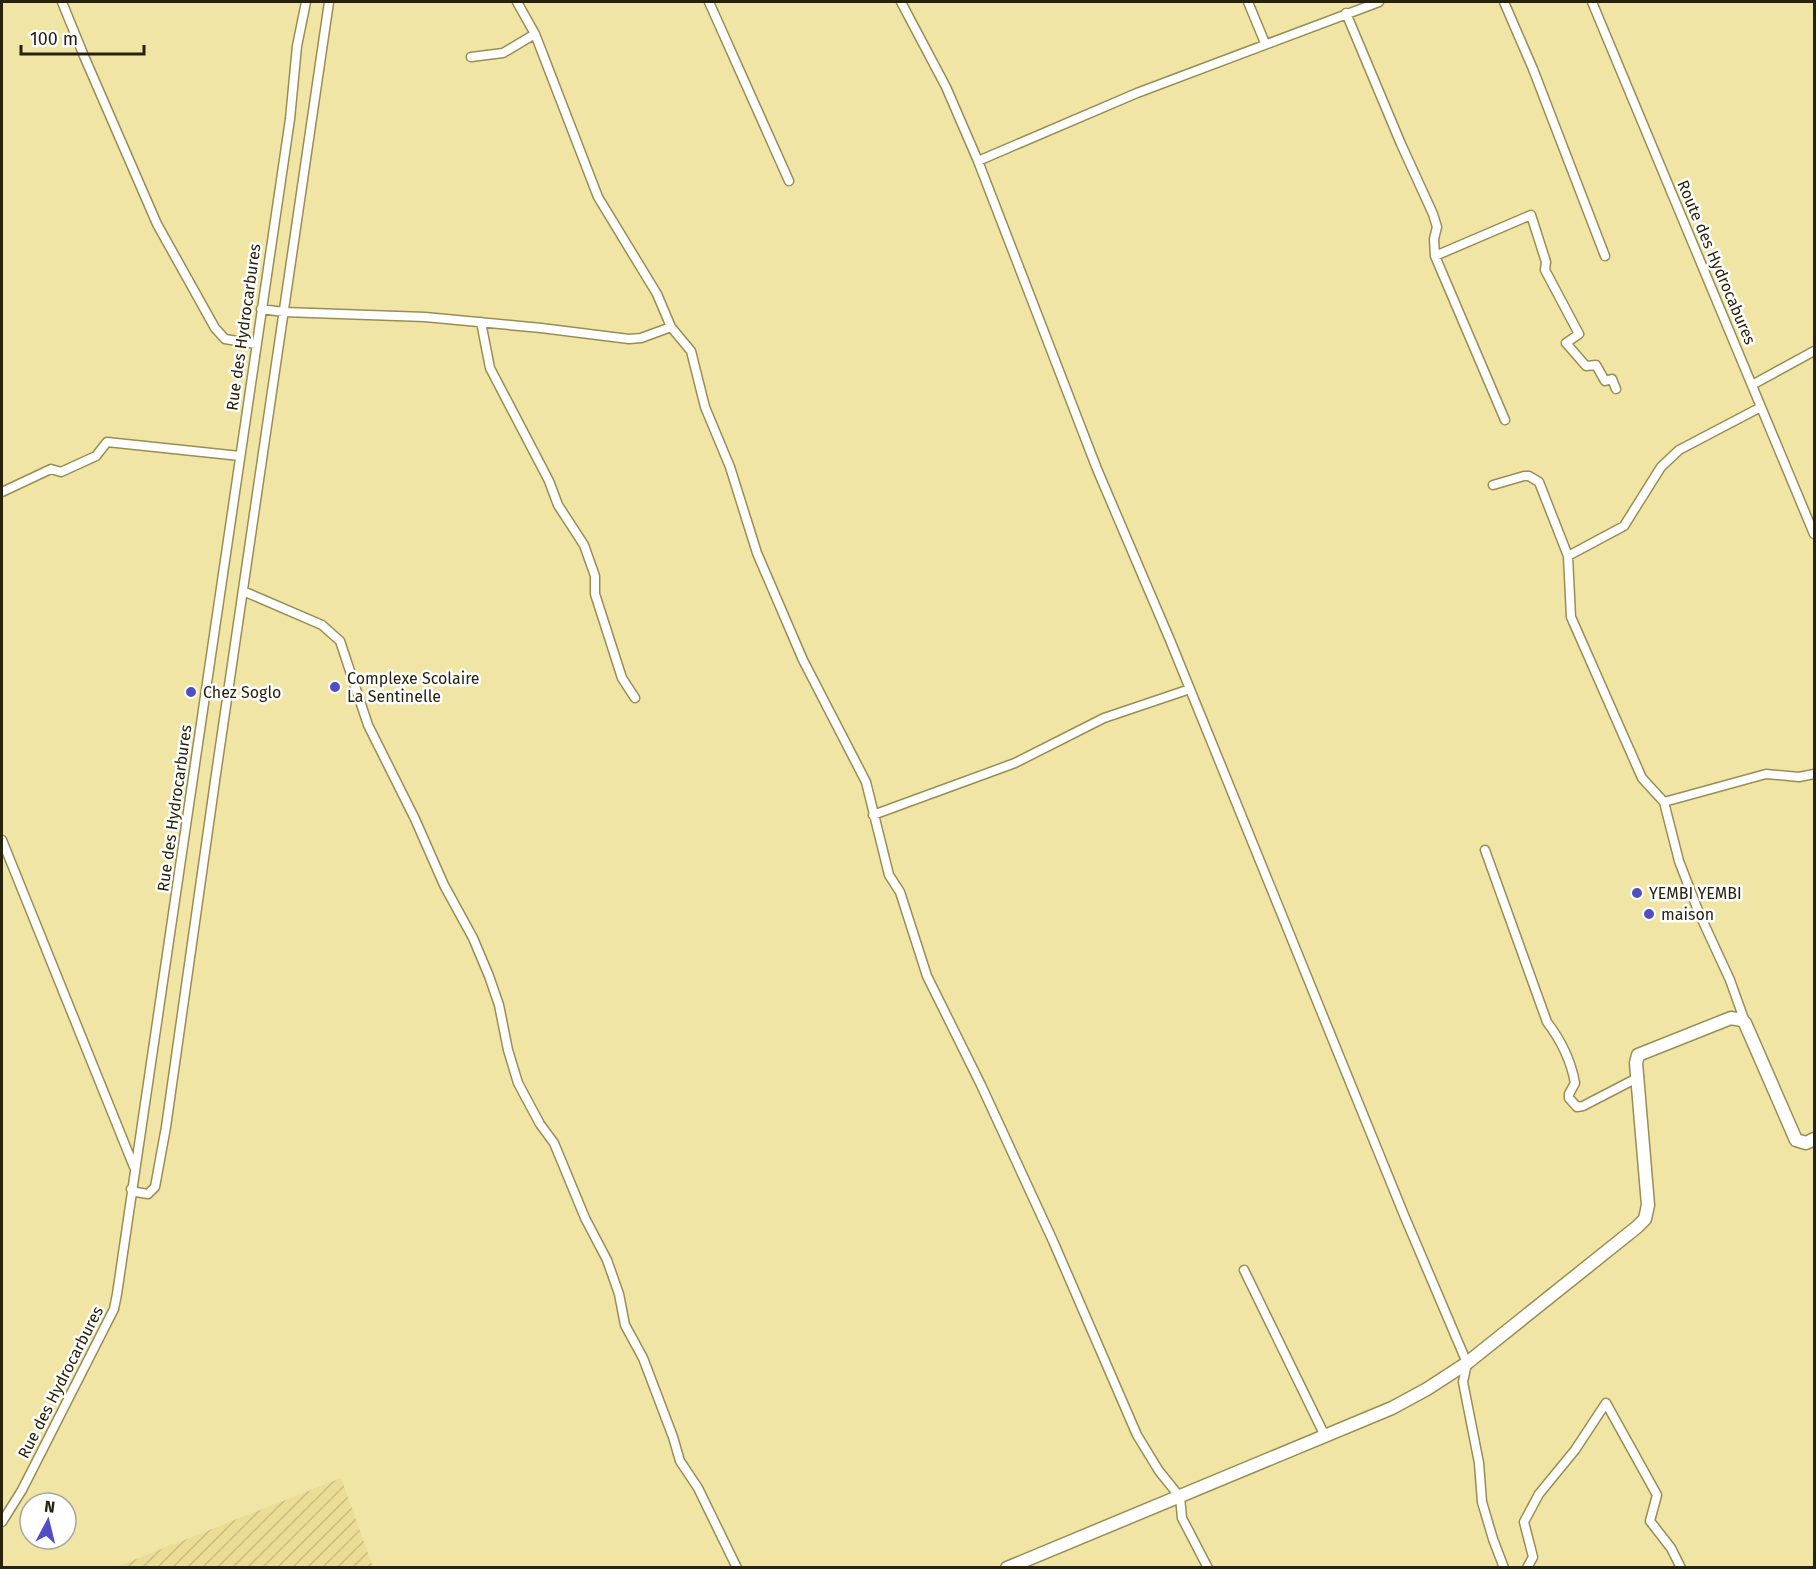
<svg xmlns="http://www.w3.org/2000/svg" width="1816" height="1569" viewBox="0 0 1816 1569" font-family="'Fira Sans',sans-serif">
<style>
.industrial{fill:url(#industrial-furrows)}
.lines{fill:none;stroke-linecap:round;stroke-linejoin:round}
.street-casing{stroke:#998e52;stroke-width:11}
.secondary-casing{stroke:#998e52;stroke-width:15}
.street{stroke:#fff;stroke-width:8}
.secondary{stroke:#fff;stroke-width:12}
.poi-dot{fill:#514ec5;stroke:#fff;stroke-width:2}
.labels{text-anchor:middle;stroke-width:5;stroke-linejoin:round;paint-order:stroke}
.street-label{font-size:16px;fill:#272209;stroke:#fff}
.poi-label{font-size:16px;fill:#272209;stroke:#fff;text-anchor:start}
</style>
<defs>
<pattern id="industrial-furrows" width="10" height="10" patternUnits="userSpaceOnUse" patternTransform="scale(1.5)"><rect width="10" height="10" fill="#ebdd96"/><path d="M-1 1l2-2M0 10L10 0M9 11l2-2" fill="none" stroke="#cabd80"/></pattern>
</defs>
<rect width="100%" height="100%" fill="#f1e5a6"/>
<path class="industrial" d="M341 1478 373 1567H114L126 1563Z"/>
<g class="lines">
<g class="street-casing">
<path id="street" d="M62 2 84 56 157 224 215 328 225 339 256 344
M517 2 535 34 598 197 657 294 671 327
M709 2 789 181
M901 2 946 87 978 161 1097 469 1170 640 1404 1215 1467 1363 1463 1382 1479 1463 1482 1502 1493 1539 1504 1568
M1248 2 1265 43
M1504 2 1533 69 1605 256
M1592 2 1814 534
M1346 13 1401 144 1433 214 1437 227 1434 239 1435 256 1505 420
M471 57 503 53 535 34
M978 161 1137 93 1379 2
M1435 256 1531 215 1546 262 1545 270 1579 334 1566 343 1586 366 1596 365 1605 381 1612 379 1616 389
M261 309 284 312 425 317 541 328 629 339 641 338 671 327 691 351 705 407 730 467 757 553 803 660 866 782 889 875 900 892 927 976 981 1085 1053 1241 1137 1435 1159 1471 1180 1497 1182 1518 1208 1568
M481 322 490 368 549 481 558 505 584 545 595 576V594L622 678 635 698
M1752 385 1814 351
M1493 485 1524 476H1529L1539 482 1568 556 1571 617 1642 778 1664 802 1679 861 1699 913 1730 980 1745 1022
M2 492 51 469 61 472 96 456 107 442 240 456
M1568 556 1624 526 1661 467 1679 450 1761 407
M243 591 322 625 340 641 368 725 415 819 444 885 473 938 489 976 499 1005 508 1050 518 1083 540 1124 554 1143 585 1218 607 1260 619 1294 625 1325 643 1358 673 1437 680 1461 698 1488 737 1568
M1664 802 1766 774 1799 777 1814 774
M873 815 1015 763 1104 718 1190 689
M2 840 134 1167
M1485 850 1547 1022C1560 1039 1571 1061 1575 1083L1569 1094V1098L1577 1107 1583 1106 1639 1077
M131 1189 136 1192 148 1194 155 1187 166 1127 216 774 329 2
M1244 1270 1325 1436
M2 1522 22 1490 114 1309 117 1294 290 119 297 46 306 2
M1527 1568 1533 1557 1524 1522 1539 1494 1575 1450 1606 1403 1657 1495 1650 1521 1671 1548 1681 1568"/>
</g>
<g class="secondary-casing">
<path id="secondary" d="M1007 1568 1392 1408 1427 1389 1467 1363 1637 1227 1645 1219 1648 1205 1636 1063 1638 1055 1731 1018 1742 1020 1745 1023 1796 1140 1806 1143 1814 1139"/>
</g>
<use href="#street" class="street"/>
<use href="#secondary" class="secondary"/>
</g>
<g class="poi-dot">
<circle cx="335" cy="687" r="6"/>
<circle cx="191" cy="692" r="6"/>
<circle cx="1637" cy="893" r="6"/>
<circle cx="1649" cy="914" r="6"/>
</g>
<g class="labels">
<g class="street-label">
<text transform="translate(1717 262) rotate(67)" y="6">Route des Hydrocabures</text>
<text transform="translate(243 327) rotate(-82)" y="6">Rue des Hydrocarbures</text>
<text transform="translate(174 808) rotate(-82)" y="6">Rue des Hydrocarbures</text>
<text transform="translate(60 1382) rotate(-63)" y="6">Rue des Hydrocarbures</text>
</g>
<g class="poi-label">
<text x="347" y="684">Complexe Scolaire<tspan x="347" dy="18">La Sentinelle</tspan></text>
<text x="203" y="698">Chez Soglo</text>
<text x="1649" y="899">YEMBI YEMBI</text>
<text x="1661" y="920">maison</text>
</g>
</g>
<rect width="1816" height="1569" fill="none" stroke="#272209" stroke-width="6"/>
<g transform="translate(48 1521) rotate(7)"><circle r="28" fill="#ffffff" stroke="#a9a79d" stroke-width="1.5"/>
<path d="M0-4.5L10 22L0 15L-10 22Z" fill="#514ec5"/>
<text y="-9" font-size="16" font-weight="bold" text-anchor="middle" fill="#272209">N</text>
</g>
<path d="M21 45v9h123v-9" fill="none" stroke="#272209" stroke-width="3"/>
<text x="30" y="45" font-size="18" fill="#272209" stroke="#ffffff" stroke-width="4.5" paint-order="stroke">100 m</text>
</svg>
